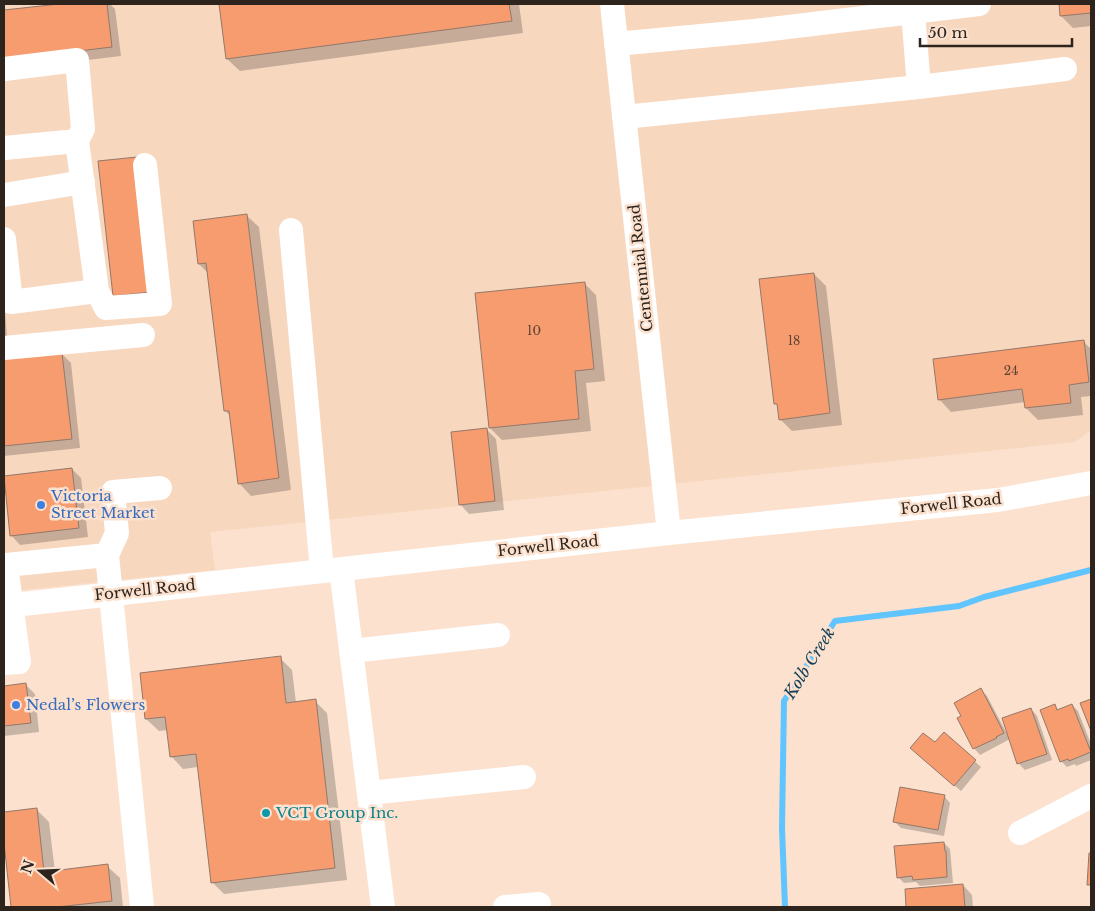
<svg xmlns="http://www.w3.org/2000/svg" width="1095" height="911" viewBox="0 0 1095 911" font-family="'Libre Baskerville',serif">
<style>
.built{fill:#f8d7bf}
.shadow{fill:#0003}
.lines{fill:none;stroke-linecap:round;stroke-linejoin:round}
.stream{stroke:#60c4fe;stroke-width:6}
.building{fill:#f69c6e;stroke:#93786b}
.minor{stroke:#fff;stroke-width:24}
.shop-dot{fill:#3f7fe0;stroke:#fbe1ce;stroke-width:2}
.culture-dot{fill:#0f9aa8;stroke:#fbe1ce;stroke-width:2}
.labels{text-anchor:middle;stroke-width:5;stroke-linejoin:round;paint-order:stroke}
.number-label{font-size:12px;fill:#5f4231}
.street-label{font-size:15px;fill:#2d241d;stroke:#fbe1ce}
.shop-label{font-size:15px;fill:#366cbe;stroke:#fbe1ce;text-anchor:start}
.culture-label{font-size:15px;fill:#0d838f;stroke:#fbe1ce;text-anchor:start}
.water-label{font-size:16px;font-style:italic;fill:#133e55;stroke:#fbe1ce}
</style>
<rect width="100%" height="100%" fill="#fbe1ce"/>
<path class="built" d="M4 4H1091V430L1075 442 210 532 215 570 4 592Z"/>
<path class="shadow" d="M70 4H110L115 9 121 56 4 70V12Z
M220 4H519L523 33 240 71 227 59Z
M1060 4H1091V26L1073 28 1061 16Z
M246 215 259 227 291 490 251 496 239 483 230 416 225 410 208 273 199 264Z
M814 274 826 286 842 425 792 431 780 419 779 407 775 403Z
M584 283 596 295 605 381 586 383 591 431 502 440 490 428Z
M4 300 7 336H4Z
M1083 341 1091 349V396L1081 397 1083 415 1038 420 1026 408 1025 402 951 412 939 399Z
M62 354 71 363 80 448 4 456V360Z
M487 430 496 439 504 510 469 514 460 504Z
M72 469 81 478 88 537 20 545 11 535Z
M280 658 292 670 296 703 315 701 327 713 347 880 224 894 212 882 198 767 183 769 171 756 168 730 159 731 146 719Z
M26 685 35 694 39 732 4 736V687Z
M981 690 987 696 1007 734 1031 709 1037 716 1052 760 1025 770 1019 764 1010 739 980 755 974 748 963 716Z
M1072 705 1078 711 1091 744V760L1076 766 1075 764 1067 767 1061 761 1055 706 1059 711Z
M944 734 981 767 961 791 917 754 935 744Z
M944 796 950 803 944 836 901 828 895 822Z
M37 810 49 822 55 872 107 866 120 878 123 907H12L4 832V814Z
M944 843 950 849 953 883 920 886 916 882 904 883 898 877Z
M963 885 972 895 973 907H908L906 890Z"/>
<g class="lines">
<path class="stream" d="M785 907 782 828 784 701 835 621 959 606 984 597 1091 570"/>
</g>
<path class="building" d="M59 4H107L112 47 4 60V10Z
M219 4H509L512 21 226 59Z
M1059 4H1091V13L1060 16Z
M137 157 152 292 113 296 98 161Z
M247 214 279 478 238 484 229 411H224L206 263 198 264 193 221Z
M814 273 830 413 779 420 777 404H774L759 279Z
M585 282 594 369 575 371 579 419 489 428 475 293Z
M1084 340 1089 382 1069 385 1071 403 1025 408 1022 389 938 400 933 359Z
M62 353 72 439 4 446V359Z
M487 428 495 501 459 505 451 432Z
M72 468 79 528 10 536 4 476Z
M281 656 286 703 316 699 335 868 211 883 196 754 170 757 165 717 145 719 140 673Z
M26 683 31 723 4 726V686Z
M981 688 1004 733 996 737 997 738 973 749 957 718 961 716 954 703Z
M1091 699V731L1080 703Z
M1055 704 1057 710 1072 704 1091 752 1069 761 1068 759 1060 762 1040 710Z
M1031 708 1047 754 1017 764 1002 718Z
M944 732 976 760 954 786 910 748 923 733 935 742Z
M900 787 945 795 938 830 893 822Z
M37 808 44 872 108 864 112 901 57 907H11L4 843V812Z
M944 842 945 851H946L947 877 913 880 912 876 897 878 894 846Z
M1089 853H1091V885H1087Z
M963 884 965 907H906L905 889Z"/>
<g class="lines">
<path class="minor" d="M612 4 669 533
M913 12 919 87
M616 44 754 31 979 4
M4 69 77 60 83 129 77 141 4 148
M624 117 919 87 1065 69
M4 195 83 182
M291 230 322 571
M4 239 11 302 97 291 77 141
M97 291 106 308 160 304 145 165
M4 348 143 335
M107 555 117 533 113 492 160 488
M341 569 383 907
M4 606 669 533 998 500 1091 483
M351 651 498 635
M4 663 19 662 6 565 107 555 142 907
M369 793 524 777
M1020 833 1091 796
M505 907 539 904"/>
</g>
<g class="shop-dot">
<circle cx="41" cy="505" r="5"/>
<circle cx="16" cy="705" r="5"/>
</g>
<circle class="culture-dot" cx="266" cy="813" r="5"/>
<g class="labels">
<g class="number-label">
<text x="534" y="335">10</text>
<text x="794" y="345">18</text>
<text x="1011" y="375">24</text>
</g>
<g class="street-label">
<text transform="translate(641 268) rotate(-96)" y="5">Centennial Road</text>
<text transform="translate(951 504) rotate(-6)" y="5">Forwell Road</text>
<text transform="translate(548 546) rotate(-6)" y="5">Forwell Road</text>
<text transform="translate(145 590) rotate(-6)" y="5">Forwell Road</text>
</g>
<g class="shop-label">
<text x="51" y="501">Victoria<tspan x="51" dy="17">Street Market</tspan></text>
<text x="26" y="710">Nedal’s Flowers</text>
</g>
<g class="culture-label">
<text x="276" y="818">VCT Group Inc.</text>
</g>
<g class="water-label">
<text transform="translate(809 663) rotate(-58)" y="6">Kolb Creek</text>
</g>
</g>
<rect width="1095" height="911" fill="none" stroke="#2d241d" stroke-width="10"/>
<g transform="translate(40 871) rotate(289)" stroke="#fbe1ce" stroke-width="4" paint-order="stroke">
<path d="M0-4L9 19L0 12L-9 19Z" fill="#2d241d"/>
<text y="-8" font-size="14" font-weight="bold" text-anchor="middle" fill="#2d241d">N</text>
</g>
<path d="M920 38v8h152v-8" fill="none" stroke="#2d241d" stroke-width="2.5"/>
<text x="928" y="38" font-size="15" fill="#2d241d" stroke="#fbe1ce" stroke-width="4" paint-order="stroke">50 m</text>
</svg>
